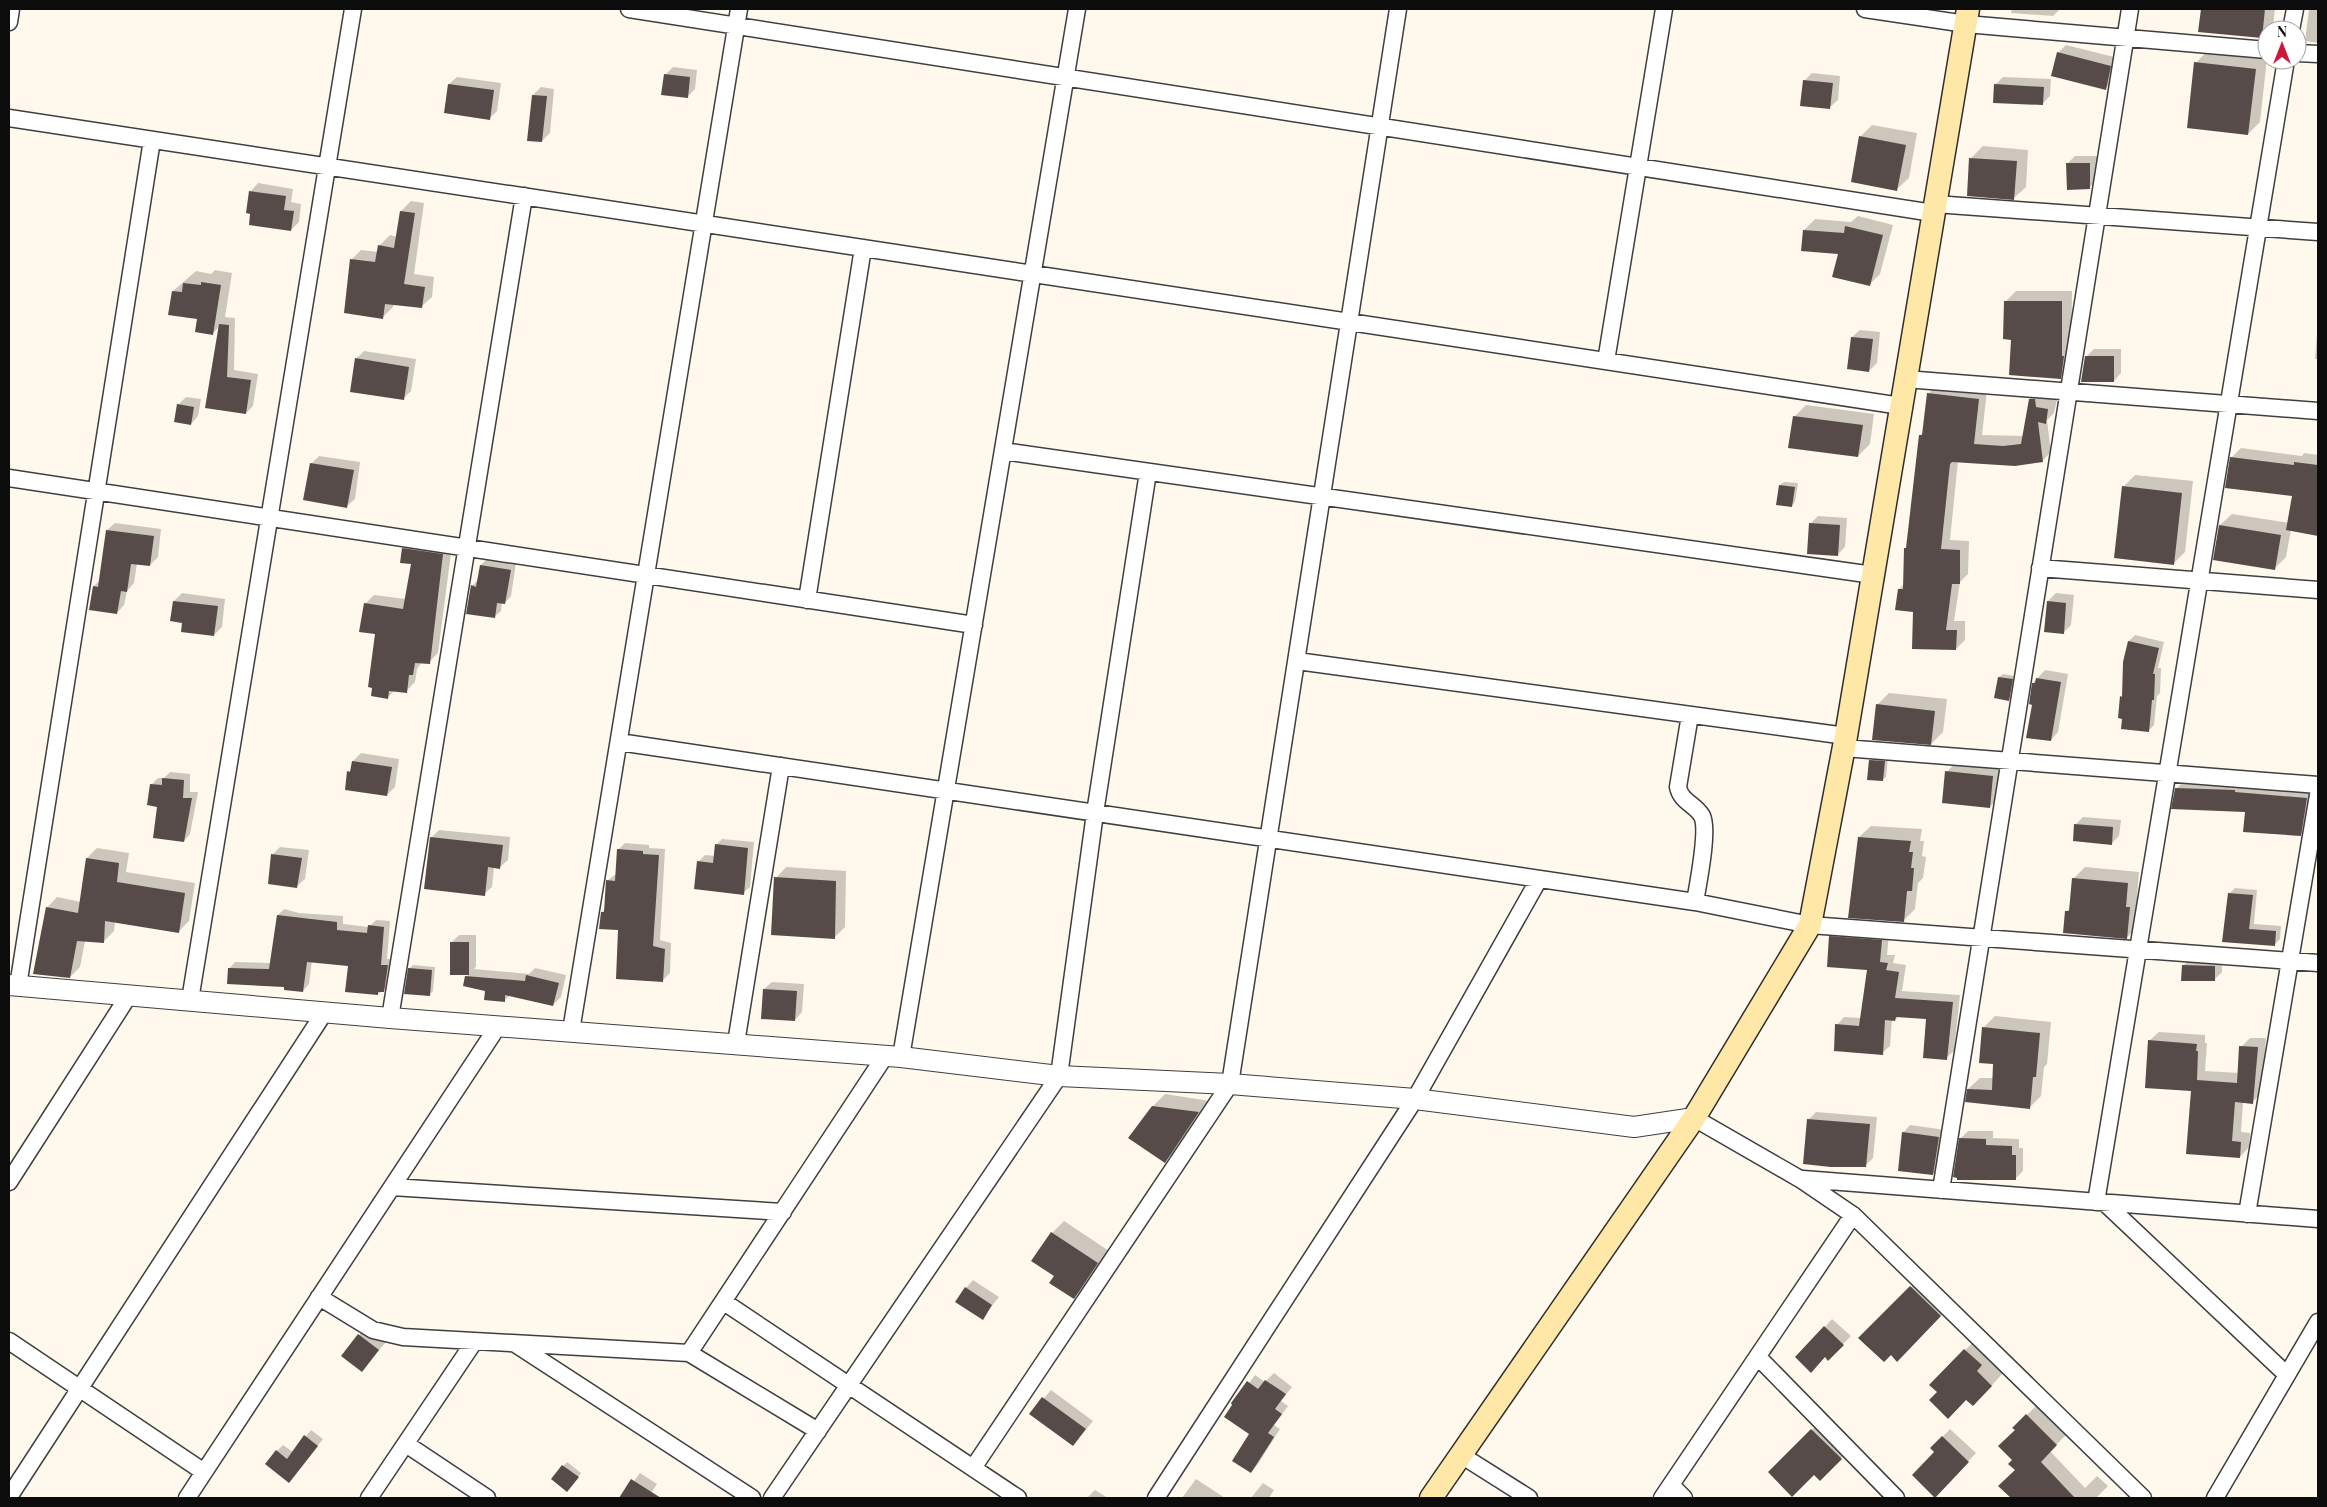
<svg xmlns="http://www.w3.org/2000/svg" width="2327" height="1507" viewBox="0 0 2327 1507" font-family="'Playfair Display',serif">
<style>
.shadow{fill:#0003}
.building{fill:#564b48}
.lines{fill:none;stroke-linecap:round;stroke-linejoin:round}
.minor-casing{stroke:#3f3f3f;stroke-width:19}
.tertiary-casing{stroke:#3f3f3f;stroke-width:22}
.secondary-casing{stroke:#2e2e2e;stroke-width:25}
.minor{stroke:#fff;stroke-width:16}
.tertiary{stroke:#fff;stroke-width:20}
.secondary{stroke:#ffe8a7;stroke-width:22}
</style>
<rect width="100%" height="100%" fill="#fff8ec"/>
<path class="shadow" d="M2012 9H2060L2053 16 2011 13Z
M2202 9H2275L2273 26 2262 37 2200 31Z
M2309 9H2318V43L2305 41Z
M2066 45 2118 58 2113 81 2105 89 2058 53Z
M2207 51 2267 58 2260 122 2248 134 2196 63Z
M673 67 697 70 695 89 687 97 665 75Z
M1812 73 1840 76 1838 100 1830 107 1804 81Z
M457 77 501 83 497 111 489 119 449 84Z
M2003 77 2051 79 2050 96 2042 104 1995 85Z
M541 87 554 89 550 133 542 141 533 95Z
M1872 125 1917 133 1909 178 1897 189 1860 137Z
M1983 146 2028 150 2026 187 2014 198 1971 158Z
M2075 156H2097V180L2089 188 2067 164Z
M258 183 293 189 291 202 301 204 299 222 291 230 247 212 251 191Z
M411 201 424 203 414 274 434 277 432 297 421 307 394 304 393 307 383 317 351 260 361 250 378 252 379 246 390 235 397 237 401 211Z
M1858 216 1893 225 1880 274 1869 285 1840 253 1804 230 1815 219 1851 222Z
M215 270 232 273 225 317 235 318 234 370 258 374 253 406 246 413 207 407 220 326 213 333 173 291 196 271 211 274Z
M2016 291H2072L2071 367 2060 377 2012 338 2005 302Z
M2318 320V359H2315Z
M1860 330 1880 332 1877 363 1869 371 1852 337Z
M2094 349H2121V373L2114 381 2086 357Z
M364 351 416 359 411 391 403 399 356 359Z
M1937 385 1987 390 1982 435 2024 436 2030 399 2040 390 2045 398 2057 400 2054 413 2047 420 2051 452 2042 461H1958L1950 540 1969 541 1968 574 1960 582 1954 621H1965V640L1956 649 1914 611 1899 589 1904 584 1905 549 1908 546 1920 436 1924 431 1928 394Z
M186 397 201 399 198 416 191 424 178 405Z
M1806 405 1874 414 1870 444 1858 456 1794 417Z
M2241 448 2302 456 2304 453 2318 455V534L2291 530 2286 557 2274 569 2220 525 2232 514 2289 523 2294 495 2231 458Z
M319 456 360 462 355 499 347 506 311 464Z
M2135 475 2193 481 2185 552 2173 564 2123 487Z
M1784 482 1798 483 1795 502 1792 505 1778 504 1780 485Z
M1818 516 1847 518 1845 547 1837 555 1811 523Z
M115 523 161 529 158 557 150 565 137 563 134 583 127 591 124 605 117 613 94 586 100 580 107 530Z
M412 539 452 545 438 653 429 662H422L417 669 415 682 406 691 395 690 388 697 376 633 365 604 374 595 406 599 412 563 403 549Z
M487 559 516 563 511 596 505 603 502 602 501 611 494 617 472 586 479 579 481 565Z
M182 593 225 599 222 627 214 635 184 622 174 601Z
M2056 593 2074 595 2071 625 2063 633 2048 601Z
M2135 635 2164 642 2158 668H2161L2160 693 2157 696 2154 725 2148 731 2124 717 2121 697 2124 694 2129 641Z
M2045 670 2068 674 2058 732 2051 740 2033 704V683Z
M2003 674 2015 676 2012 696 2009 699 1999 677Z
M1889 693 1947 699 1943 732 1931 744 1877 705Z
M361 753 399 759 395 787 387 795 349 772 352 769 353 761Z
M1874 757 1888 758 1886 777 1882 780 1870 761Z
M1954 764 2000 769 1997 799 1990 807 1947 772Z
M170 772 190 774V792H198L190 834 184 841 158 806 151 785 158 778H164Z
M2187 778 2316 788 2311 825 2300 835 2246 811 2176 789Z
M2083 817 2121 820 2119 836 2111 844 2076 824Z
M1871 826 1922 829 1920 841H1924L1922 856 1926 857 1923 878 1918 883 1915 909 1903 921 1859 837Z
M439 830 510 837 508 860 500 867H494L492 887 484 894 431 838Z
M722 839 754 842 750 887 743 893 698 862 705 855 715 856 716 845Z
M625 843 649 845V848L665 849 660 940 671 943 670 973 663 980 620 929 602 912 605 909 607 881 616 874 618 850Z
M280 847 309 850 305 879 297 886 273 854Z
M97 848 129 853 126 872 195 883 189 921 178 932 115 922 114 931 103 942 85 941 80 967 70 977 47 908 57 897 81 902 87 858Z
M786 867 846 871 845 927 835 937 776 878Z
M2085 867 2139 872 2137 896H2141L2139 926 2127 937 2067 911 2071 907 2073 879Z
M2235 888 2257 890 2254 924 2281 926 2280 939 2275 944 2228 918 2229 894Z
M284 909 299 913 343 916V924L369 927 376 920 390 921 387 959H394L390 985 378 994 350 965 312 961 309 984 303 991 229 969 235 962 271 963 278 915Z
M1838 929 1889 933 1887 955H1895L1893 963 1906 965 1902 991 1960 995 1954 1051 1946 1058 1927 1018 1899 1016 1895 1020 1892 1019 1890 1046 1882 1053 1837 1025 1844 1017 1861 1018 1869 969 1830 937Z
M459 935H476V966L474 969 529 974 535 968 566 975 561 997 553 1005 510 995 504 1001 486 990 466 977 469 974 451 943Z
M2191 958 2222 959V972L2214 980 2183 966Z
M413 965 435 967 433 991 429 995 410 968Z
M772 982 804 984 802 1012 795 1020 764 989Z
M1995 1016 2051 1022 2047 1064 2044 1067 2041 1096 2030 1107 1968 1089 1980 1078H1994L1995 1063 1983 1028Z
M2159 1032 2205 1035V1043H2207L2205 1071 2239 1073 2241 1047 2250 1038H2266L2262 1093 2252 1102H2243L2241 1132 2250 1133 2249 1147 2240 1157 2192 1089 2149 1041Z
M1165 1094 1210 1101 1177 1149 1165 1161 1153 1106Z
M1816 1112 1877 1117 1873 1158 1865 1166 1808 1120Z
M1910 1125 1946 1130 1941 1166 1933 1174 1903 1133Z
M1968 1131H1993V1138L2019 1139V1148H2023V1171L2015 1179 1961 1138Z
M1064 1221 1109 1251 1085 1286 1074 1298 1056 1276 1033 1261 1052 1233Z
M1922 1276 1952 1304 1909 1349 1891 1354 1860 1338Z
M973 1280 999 1297 982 1318 966 1288Z
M1832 1319 1851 1336 1828 1359 1825 1356V1327Z
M367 1327 386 1342 362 1370 359 1335Z
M1977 1338 1993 1353 1987 1359 2003 1373 1985 1393 1966 1398 1938 1392 1931 1385Z
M1274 1373 1292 1387 1281 1401 1288 1406 1274 1425 1280 1429 1258 1464 1251 1472V1434L1234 1404 1255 1375 1265 1382Z
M1051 1390 1093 1421 1073 1445 1031 1414Z
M2037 1405 2066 1435 2050 1451 2085 1488 2097 1476 2108 1486 2096 1498H2055L2050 1494 2046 1498H2011L2000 1486 2016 1470 2013 1460 2016 1430 2014 1428Z
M1824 1418 1852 1447 1820 1479 1814 1473 1770 1472Z
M1950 1429 1976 1453 1935 1496 1936 1452 1932 1448Z
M311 1430 323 1439 295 1475 277 1451 283 1445 293 1452Z
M567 1462 581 1473 571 1487 552 1479Z
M640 1473 657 1484 648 1498 622 1497Z
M1196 1479 1225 1498H1182Z
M1263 1483 1274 1490 1269 1498H1251Z
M1095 1490 1108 1498H1087Z"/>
<path class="building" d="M2201 9H2265L2262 38 2198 32Z
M2057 52 2111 66 2106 90 2051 76Z
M2194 62 2256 69 2248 135 2187 128Z
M664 74 690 77 688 98 661 95Z
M1803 80 1833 83 1830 109 1800 106Z
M448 84 494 90 490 120 444 113Z
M1994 84 2044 87 2043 105 1993 103Z
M532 95 547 96 542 142 527 141Z
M1859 136 1906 145 1897 191 1851 182Z
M1969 158 2017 161 2014 200 1967 196Z
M2066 163H2090V189L2067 190Z
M249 191 286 196 284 210 294 211 291 231 249 225 250 214 246 213Z
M400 211 415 213 404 284 425 287 422 308 385 304 383 319 344 313 350 259 375 262 378 245 394 248Z
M1845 226 1883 235 1870 286 1832 277 1838 254 1801 251 1803 230 1844 233Z
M201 282 221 285 213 335 195 332 197 319 168 315 172 291 182 292 183 283 201 285Z
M2004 301H2062V356H2064L2061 379 2009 375 2011 340 2003 339Z
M219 324 229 325 227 377 251 380 246 414 205 408Z
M1851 337 1873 339 1869 372 1847 369Z
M2085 356H2114V382H2081Z
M355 358 409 367 404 400 350 392Z
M1927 393 1979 399 1974 444 2003 446 2021 444 2029 399H2035L2036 407 2048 409 2046 424 2038 422 2043 462 2015 466 1952 462 1950 464 1941 549 1960 550V584H1952L1946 630H1957L1956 650 1912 649 1913 612 1895 610 1898 589H1903L1904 548H1906L1919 435H1922Z
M177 404 194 407 191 425 174 422Z
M1793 416 1863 425 1858 457 1788 448Z
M2230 457 2294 465V462L2318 465V536L2286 530 2292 496 2225 488Z
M310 463 354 470 347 508 303 500Z
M1779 485 1795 487 1792 507 1776 505Z
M2122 486 2182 493 2174 565 2114 558Z
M1809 523 1840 525 1838 556 1807 554Z
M2219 525 2281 535 2275 570 2213 560Z
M106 530 154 536 150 566 131 564 127 592 121 591 117 614 89 610 93 586 98 587Z
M402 548 443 554 430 664 415 663 413 675H409L407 693 389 691 388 699 371 696 372 688 368 687 375 634 359 632 364 603 403 609 411 564 400 563Z
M480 565 511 570 505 604 497 603 495 618 466 614 471 585 476 587Z
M173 601 218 606 214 636 181 632 182 623 170 621Z
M2047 601 2066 603 2064 634 2044 632Z
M2128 641 2159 648 2153 674H2155L2154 700H2152L2149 732 2121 729 2122 719 2118 718 2120 696 2122 697 2123 662Z
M1998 677 2013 679 2009 701 1994 698Z
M2036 678 2061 682 2051 741 2026 738 2032 705 2029 704 2032 683H2035Z
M1876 704 1935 711 1931 745 1872 740Z
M1869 760 1885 761 1883 781 1867 780Z
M352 761 392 767 387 796 345 790 347 771 350 772Z
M1945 771 1993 776 1990 808 1942 803Z
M162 778 184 780 183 798H192L184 842 153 838 157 807 147 805 150 784 162 785Z
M2175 788 2235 790V792L2307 798 2301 836 2243 832 2245 812 2171 809Z
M2074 824 2113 827 2112 845 2073 841Z
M430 837 503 845 500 869 488 867 485 896 424 889Z
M1858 837 1911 841 1909 852H1913L1911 868H1914L1912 891H1907L1904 922 1848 918Z
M715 844 748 848 744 895 694 889 697 861 713 863Z
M617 849 643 851V854L659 855 653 946 665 949 663 982 616 979 618 930 599 929 601 912H604L606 880 615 881Z
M271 854 302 858 297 888 268 884Z
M86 858 119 863 117 882 185 893 179 933 105 921 104 943 77 941 70 978 33 974 46 907 78 913Z
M774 877 836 881 835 939 771 935Z
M2072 878 2128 883 2126 907H2130L2127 939 2063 933 2065 911H2069Z
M2228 893 2253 895 2249 929 2276 931 2275 946 2222 942Z
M277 915 337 922V930L367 933 368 925 384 927 381 965H388L384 992H378V995L345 992 348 966 307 962 303 992 284 990V987L227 984 228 968 269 969Z
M1829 936 1882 940 1880 962 1888 963 1886 970 1899 972 1895 998 1953 1002 1947 1060 1923 1058 1926 1019 1896 1017 1895 1021 1885 1020 1883 1055 1834 1051 1835 1024 1859 1026 1867 970 1827 967Z
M450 942H469V975H450Z
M2182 965 2215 966V981H2181Z
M408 968 432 970 430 996 404 994Z
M526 975 559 983 553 1006 505 995V1002L484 1000 485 991 463 986 465 976 525 981Z
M763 989 797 991 795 1021 761 1019Z
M1982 1027 2040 1033 2036 1077H2033L2030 1109 1965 1102 1967 1089 1992 1090 1993 1064 1979 1063Z
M2148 1040 2197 1044 2196 1051H2198L2197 1080 2237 1083 2239 1046 2258 1047 2253 1104 2235 1102 2232 1141 2241 1142 2240 1158 2186 1154 2191 1091 2145 1088Z
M1152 1106 1199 1112 1165 1163 1128 1138Z
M1807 1119 1870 1124 1866 1167H1831L1803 1164Z
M1902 1132 1939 1137 1933 1175 1898 1171Z
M1959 1138 1986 1139V1145L2012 1146V1155H2016V1180H1957V1178L1953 1177Z
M1051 1232 1098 1263 1074 1299 1049 1283 1054 1276 1031 1261Z
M1910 1286 1941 1316 1897 1362 1891 1355 1884 1362 1858 1338Z
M965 1287 992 1305 983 1320 955 1302Z
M1824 1326 1844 1345 1828 1361 1825 1357 1811 1373 1795 1357Z
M358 1334 379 1350 362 1372 341 1356Z
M1964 1349 1982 1365 1977 1371 1992 1386 1973 1406 1966 1400 1948 1419 1929 1400 1937 1392 1929 1385Z
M1265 1380 1286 1394 1275 1409 1282 1414 1268 1433 1274 1437 1251 1473 1232 1461 1249 1434 1224 1417 1232 1405 1231 1403 1247 1381 1258 1389Z
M1042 1397 1086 1429 1073 1446 1029 1414Z
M2026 1414 2057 1445 2041 1462 2075 1498H2011L1998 1486 2015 1470 2008 1464 2012 1460 1998 1446 2015 1430 2012 1428Z
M1811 1429 1842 1459 1820 1481 1814 1475 1792 1497 1768 1472Z
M304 1435 318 1446 289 1483 265 1464 276 1450 287 1459Z
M1942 1436 1969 1462 1935 1498 1912 1475 1934 1452 1930 1448Z
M562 1465 579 1477 567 1492 551 1479Z
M631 1479 661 1498H619Z"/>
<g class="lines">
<g class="minor-casing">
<path id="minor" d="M629 9 1933 213
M1865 9 1966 24 2267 50
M9 22 11 9
M2291 30 2295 9
M2297 53 2318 54
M9 118 1901 406
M1935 204 2318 232
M1606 361 1664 9
M1905 379 2318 411
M1003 451 1873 575
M9 478 974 625
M2040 568 2318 590
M807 600 863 248
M1297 661 1846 736
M1690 715 1678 787C1681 802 1695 804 1702 816 1709 830 1698 884 1695 902
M619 742 1695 902 1810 925 2318 963
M1844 748 2318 785
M18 986 152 140
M190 1000 353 9
M390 1018 524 196
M571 1031 739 9
M736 1043 781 766
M901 1057 1077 9
M1694 1118 1800 1179 1853 1215 2143 1498
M1803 1179 2318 1219
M9 1182 129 995
M392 1187 783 1212
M1941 1190 2130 9
M2096 1202 2286 60
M2105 1203 2287 1375
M2247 1214 2318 795
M319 1297 373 1330 403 1337 689 1353 818 1431
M724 1302 1018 1498
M9 1341 204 1472
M517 1345 752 1498
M689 1353 885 1056
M1758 1357 1896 1498
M406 1444 487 1498
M1461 1455 1529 1498
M973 1468 1230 1084 1398 9
M1671 1485 1684 1498
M9 1497 324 1013
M187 1498 498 1026
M369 1498 474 1342
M772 1498 1059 1076 1095 813 1148 472
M1156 1498 1415 1099 1539 879
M1662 1498 1853 1215
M2215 1498 2318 1322"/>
</g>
<g class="tertiary-casing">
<path id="tertiary" d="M9 985 390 1018 901 1057 1059 1076 1230 1084 1415 1099 1634 1127 1694 1118"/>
</g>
<g class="secondary-casing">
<path id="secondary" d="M1431 1498 1694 1118 1810 925 1846 736 1968 9"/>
</g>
<use href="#minor" class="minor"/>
<use href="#tertiary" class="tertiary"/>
<use href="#secondary" class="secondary"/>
</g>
<rect width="2327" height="1507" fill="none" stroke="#0c0c0c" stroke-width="20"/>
<g transform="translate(2282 45)"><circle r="24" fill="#ffffff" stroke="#9e9e9e"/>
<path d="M0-4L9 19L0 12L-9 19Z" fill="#ca173a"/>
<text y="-8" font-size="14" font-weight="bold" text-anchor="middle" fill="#0c0c0c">N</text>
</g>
</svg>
